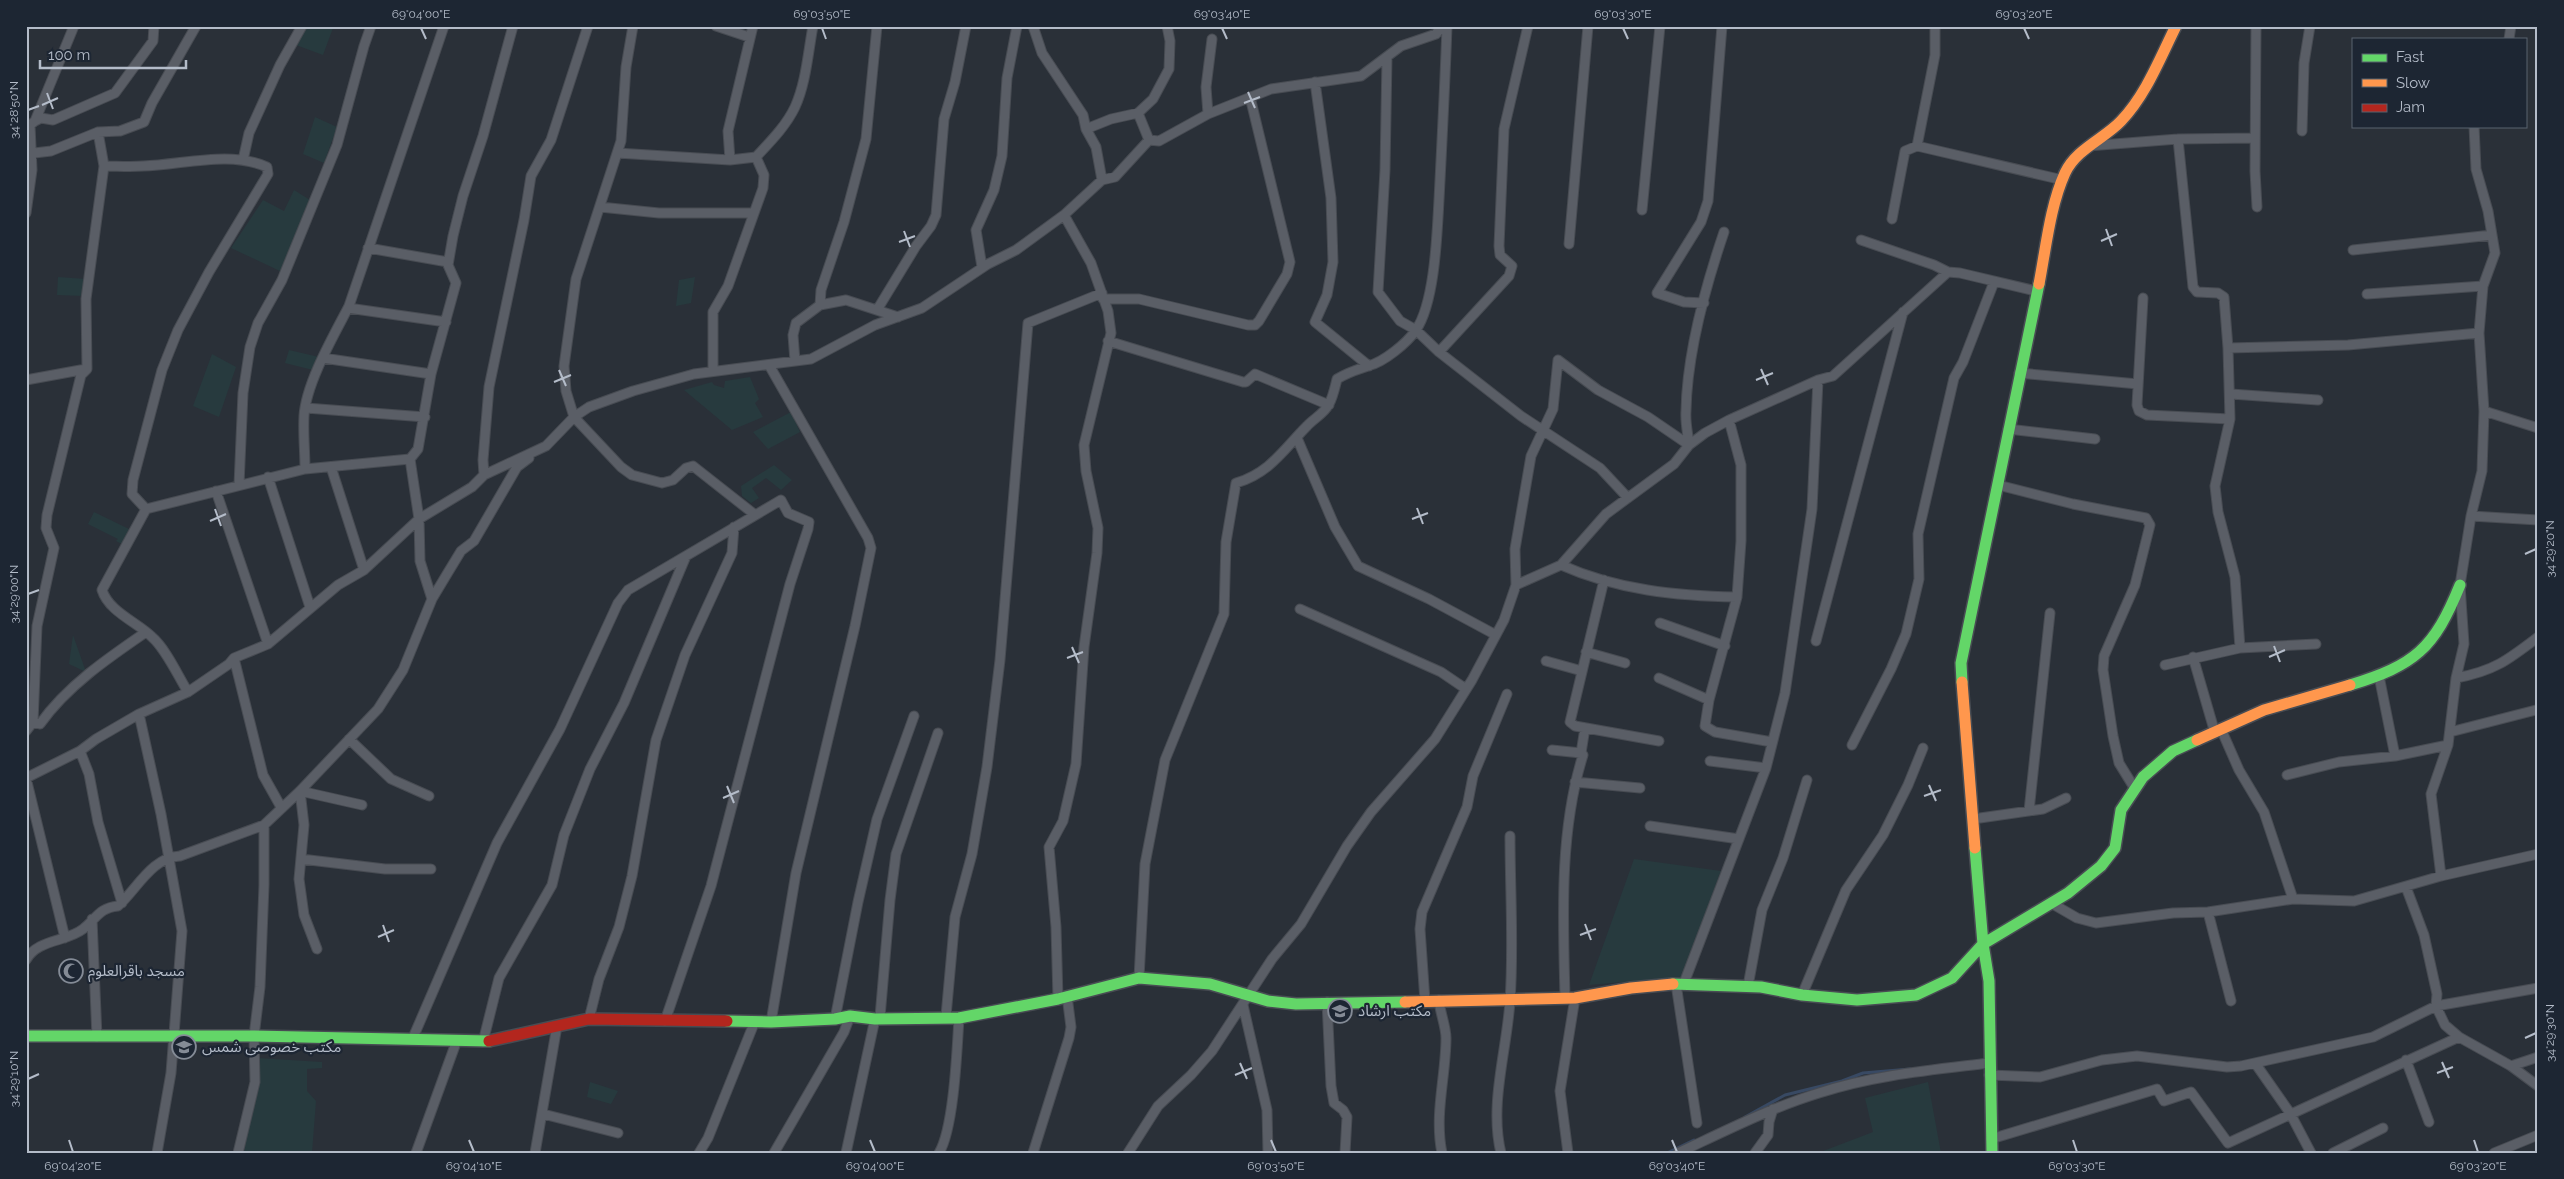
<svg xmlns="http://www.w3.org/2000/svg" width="2564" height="1179" viewBox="0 0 2564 1179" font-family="Raleway,'Noto Sans Arabic',sans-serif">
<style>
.green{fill:#273a3e}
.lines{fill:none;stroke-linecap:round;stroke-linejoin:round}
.stream{stroke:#384963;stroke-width:3}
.street-casing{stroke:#484c53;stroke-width:11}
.fast-casing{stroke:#484c53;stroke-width:14}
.slow-casing{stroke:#484c53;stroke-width:14}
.jam-casing{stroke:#484c53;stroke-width:14}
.street{stroke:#5a5e66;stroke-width:9}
.fast{stroke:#63d668;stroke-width:11}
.slow{stroke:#ff974d;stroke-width:11}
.jam{stroke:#b3261e;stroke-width:11}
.ticks{fill:none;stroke:#b4bcc9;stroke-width:2}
.labels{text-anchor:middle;stroke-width:4.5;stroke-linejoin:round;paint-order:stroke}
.poi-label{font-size:15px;fill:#b4bcc9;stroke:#1d2633;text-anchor:start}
.neatline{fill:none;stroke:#b4bcc9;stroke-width:2}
.ticks-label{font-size:12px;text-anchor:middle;fill:#b4bcc9}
</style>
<rect width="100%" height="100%" fill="#2a3038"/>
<path class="green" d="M308 26 333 28 323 55 296 45Z
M315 117 337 127 324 163 303 154Z
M294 190 310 200 282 272 231 248 263 200 284 211Z
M58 277 86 279 84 296 57 295Z
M695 277 691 303 676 306 679 280Z
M289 350 319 357 313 370 285 363Z
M212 354 236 367 219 417 193 406Z
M750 377 759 399 755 403 763 417 732 430 684 390 712 382 714 385 724 388 725 381Z
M791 412 800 432 768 449 753 432Z
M774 465 792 480 781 490 766 478 752 488 759 498 751 503 742 496 741 486Z
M94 512 129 529 122 544 116 541 118 539 88 524Z
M73 635 86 672 69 664Z
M1634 859 1721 871 1682 977 1589 985Z
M258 1058 322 1062V1068L307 1069V1091L316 1101 312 1153H244Z
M590 1082 618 1091 611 1104 587 1097Z
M1928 1082 1941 1153H1818L1873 1132 1865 1098Z"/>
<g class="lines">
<path class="stream" d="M1745 1117 1785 1095 1842 1081 1863 1073 1910 1069
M1667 1153 1694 1140"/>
<g class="street-casing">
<path id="street" d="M633 26 626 67 621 141 576 279 564 366 566 391 574 417 621 467 632 475 662 483 673 480 686 468 693 466 754 514
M716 26 749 37
M1033 26 1042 53 1083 115 1086 129 1096 147 1102 180
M2256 26 2255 171 2257 207
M2509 39 2511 26
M1387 57 1385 170 1378 292 1400 321 1416 330 1439 352 1521 416 1600 468 1628 498
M1315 82 1331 198 1333 262 1327 295 1315 322 1369 366
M1138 113 1149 140
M1208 114 1206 87 1212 39
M35 121 41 118 53 120 115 93 153 41 154 26
M1086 129 1111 119 1138 113 1153 99 1169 69 1170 41 1167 26
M2302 131 2304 63 2310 26
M2178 139 2193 287 2197 292 2218 293 2224 297 2228 348 2230 419 2215 486 2218 512 2235 577 2240 648
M1917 146 1935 55V26
M2088 146 2178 139 2255 138
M617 153 730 160 756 157C770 142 786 126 795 107 806 83 808 53 813 26
M26 154 51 151 98 132 120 131 144 122 152 103 196 26
M243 160 249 133 280 65 302 26
M730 160 728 131 753 26
M104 166C117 166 130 167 143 166 183 165 229 150 267 167L268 174 209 272 178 330 162 370 133 480 132 494 146 509
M600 207 659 213H754
M1642 210 1660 26
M26 213 32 170 30 125 35 121 74 26
M1892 219 1905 151 1917 146 2063 180
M1861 240 1934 265 1948 272
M1569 244 1588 26
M368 248 448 262
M2353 250 2492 235
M982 267 976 230 994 190 1002 156 1007 78 1017 26
M2367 294 2483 286
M2143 298 2137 405 2139 411 2147 415 2230 419
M1103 299H1139L1248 325H1255L1259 321 1287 274 1290 262 1250 97
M1704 303 1684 302 1657 293 1701 222 1708 201 1722 26
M820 305 821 290 844 222 866 139 877 26
M348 308 446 322
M877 310 916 246 931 226 936 215 944 119 955 82 966 26
M1108 341 1243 382H1246L1255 374 1329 405
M2228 348 2348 345 2479 333
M1439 352 1509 276 1512 266 1500 255 1499 246 1504 129 1528 26
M323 358 431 374
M1558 360 1598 390 1648 417 1689 445
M795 361 793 335 796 323 820 305 846 300 898 317
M769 365 868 538 871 548 855 626 796 873 771 1022
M713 371V312L728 286 763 188 764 175 756 157
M2019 373 2138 384
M26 380 86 369
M2231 394 2318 400
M306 408 425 417
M2484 411 2538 428
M1729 420 1741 465V541L1737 597 1709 700 1705 726 1715 732 1772 742
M2008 429 2095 439
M1297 438 1335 527 1358 566 1429 599 1496 635
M1689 445C1688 434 1685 422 1686 411 1687 354 1706 285 1724 232
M331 467 364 570
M305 469C305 452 303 433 304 416 306 383 334 335 349 306L444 26
M484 475 483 460 489 387 524 220 531 176 551 140 588 26
M268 477 310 607
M239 485 243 393 250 347 258 323 282 280 337 145 364 46 371 26
M1998 485 2073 504 2146 518 2150 525 2135 585 2104 656 2103 670 2113 736 2119 763 2135 789
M216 491 268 644
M2471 516 2538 520
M1561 565C1617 590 1677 596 1737 597
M1604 580 1570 722 1575 726 1659 741
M1516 585 1561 565 1606 514 1674 464 1689 445 1705 433 1729 420 1818 380 1833 376 1948 272 1960 273 2036 291
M432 599 420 561 419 519 410 459 418 449 431 374 456 283 448 265 453 236 463 196 483 136 513 26
M1300 609 1441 672 1466 689
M1660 623 1725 646
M1816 641 1903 312
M1586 652 1625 663
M2193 657 2215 733
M234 658 263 775 281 807
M1546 661 1582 671
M2165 665 2240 648 2316 644
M2379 676 2395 756
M1659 678 1709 700
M2456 678C2494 671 2508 660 2538 637
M188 692C178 676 166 649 152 637 137 622 109 612 102 590L146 509 305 469 410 459
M139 714 161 814 182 931 171 1073 157 1153
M33 722 40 724C67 686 108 658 146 632
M2221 729 2239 770 2264 812 2293 899
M26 731 33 722 37 626 54 548 46 528 47 515 81 375 87 369 86 299 104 166 98 132
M2450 732 2536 710
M349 739 391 779 429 796
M1852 745 1891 669 1906 634 1919 579 1918 534 1954 378 1963 362 1994 282
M1552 750 1581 753 1583 755C1559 832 1563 917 1565 997
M80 751 89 774 98 822 122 903
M1581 753 1585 728
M1710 761 1766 768
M2287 775 2339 762 2395 756 2448 745
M26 778 80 751 96 739 139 714 188 692 229 664 234 658 268 644 338 585 364 570 419 519 472 487 484 475 546 446 574 417 589 407 633 391 694 374 811 359 875 325 922 308 988 264 1016 250 1064 215 1102 180 1115 177 1149 140 1159 141 1208 114 1271 89 1361 76 1401 46 1436 34 1442 26
M26 778 65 938
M1575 782 1640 788
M2029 811 2050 613
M1973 819 2043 809 2066 798
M1650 826 1739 839
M301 859 385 869H431
M2441 876 2431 794 2448 745 2456 678 2464 644 2460 585 2471 516 2482 471 2484 411 2479 333 2483 286 2495 253 2488 211 2476 169 2474 126
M2406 887 2424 935 2437 994 2436 1006 2445 1025 2459 1037 2511 1066 2538 1086
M2051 903 2077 918 2096 923 2173 913 2208 912 2293 899 2354 901 2441 876 2538 854
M2208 912 2231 1001
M92 919 97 1037
M317 949 304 915 299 879 304 825 300 791 362 805
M26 960C37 939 67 942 83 929 97 918 99 908 118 906 137 889 152 857 180 856L264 825 300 791 378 709 403 670 432 599 447 574 461 551 474 541 517 467 529 458
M1139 978 1145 864 1165 760 1224 614 1226 542 1236 483C1270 473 1284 449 1307 426 1313 419 1325 413 1329 404 1333 397 1335 387 1337 379 1348 372 1356 370 1368 366 1384 362 1407 343 1416 330 1435 302 1437 234 1439 200 1442 142 1445 84 1447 26
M1684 983 1766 768 1785 693 1812 509 1818 380
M1676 984 1697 1123
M1748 986 1762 910 1783 858 1807 780
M1802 995 1846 890 1883 835 1908 785 1923 748
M1058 999 1056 927 1049 847 1063 821 1076 764 1084 647 1097 553 1098 528 1086 471 1084 445 1111 333 1108 311 1091 263 1064 215
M1439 1000C1440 1013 1446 1026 1446 1038 1446 1076 1434 1114 1442 1153
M1425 1001 1420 929 1422 912 1467 807 1473 776 1507 694
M1327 1002 1331 1086 1334 1103 1343 1110 1347 1117 1345 1153
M1243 1005 1267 1110 1268 1153
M946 1016 955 917 972 854 987 767 1000 660 1028 323 1102 293
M880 1017 890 900 896 854 938 733
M589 1019 599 979 619 927 632 876 656 740 685 655 732 553 734 527
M835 1019 858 902 877 819 914 716
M412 1040 497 843 560 729 618 603 628 590 781 500 788 513 809 522 808 529 790 584 711 886 665 1021
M483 1042 499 978 552 885 564 835 590 769 624 703 686 556
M2406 1060 2429 1122
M2255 1063 2290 1113 2311 1153
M2511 1066 2538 1057
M1989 1075 2040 1077 2102 1060 2137 1056 2227 1067 2241 1066 2373 1037 2436 1006 2538 988
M543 1114 618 1133
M1991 1139 2157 1089 2164 1101 2191 1092 2228 1143 2459 1037
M238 1153 255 1082 254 1036 260 987 264 885V825
M416 1153 457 1040
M535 1153 557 1026
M699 1153 708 1138 755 1021
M774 1153 844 1032 850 1016
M846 1153 875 1019
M939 1153C954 1128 957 1050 959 1018
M1033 1153 1069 1038 1071 1027 1067 996
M1128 1153 1158 1106 1191 1075 1212 1051 1272 959 1301 924 1347 846 1371 812 1435 739 1472 680 1504 620 1516 585 1515 549 1531 456 1553 409 1558 360
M1501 1153C1489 1104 1507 1050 1510 1001 1514 946 1510 891 1510 836
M1568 1153 1560 1091 1575 998
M1678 1153C1725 1131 1770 1108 1819 1093 1874 1075 1932 1070 1989 1063
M1755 1153 1768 1135 1769 1122 1773 1109
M2333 1153 2383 1128
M2494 1153 2538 1135"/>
</g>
<g class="fast-casing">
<path id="fast" d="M1962 682 1961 663 2039 284
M2350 685C2415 665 2434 649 2460 585
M1975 848 1983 944 1989 981 1992 1153
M1673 984 1761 987 1802 995 1857 1000 1916 995 1952 978 1983 944 2068 893 2101 866 2115 848 2121 810 2143 777 2173 751 2197 740
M727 1021 771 1022 835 1019 850 1016 875 1019 959 1018 1058 999 1139 978 1210 984 1268 1001 1296 1004 1405 1002
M26 1036H254L489 1041"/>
</g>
<g class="slow-casing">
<path id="slow" d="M2039 284C2046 248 2050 206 2065 173 2076 149 2104 139 2121 121 2146 95 2160 58 2176 26
M1962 682 1975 848
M2197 740 2264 710 2350 685
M1405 1002 1575 998 1631 988 1673 984"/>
</g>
<g class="jam-casing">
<path id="jam" d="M489 1041 589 1019 727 1021"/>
</g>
<use href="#street" class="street"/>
<use href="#fast" class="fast"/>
<use href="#slow" class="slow"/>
<use href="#jam" class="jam"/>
</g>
<path class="ticks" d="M421 28 426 39M822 28 826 39M1222 28 1227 39M1623 28 1628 39M2024 28 2029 39M1248 92 1255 108M47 93 53 109M1244 103 1260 97M42 105 58 98M28 110 39 106M2106 229 2112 246M904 231 910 247M2101 241 2117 234M899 242 915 236M1761 369 1768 385M559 370 566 386M1756 380 1773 373M554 382 571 375M1417 508 1423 524M215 509 221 526M1412 519 1428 513M210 521 226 514M2525 554 2536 549M28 594 39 590M2274 646 2280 662M1072 647 1079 663M2269 657 2285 650M1067 658 1083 652M1929 785 1936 801M727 786 734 803M1924 796 1941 790M723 798 739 791M1585 924 1591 940M383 925 389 942M1580 935 1596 929M378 937 394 930M2525 1038 2536 1033M2442 1062 2449 1078M1240 1063 1247 1079M2437 1073 2453 1067M1235 1075 1252 1068M28 1079 39 1074M69 1140 73 1152M469 1140 474 1152M870 1140 875 1152M1271 1140 1276 1152M1672 1140 1677 1152M2073 1140 2077 1152M2474 1140 2478 1152"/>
<defs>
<g id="mosque-ring" transform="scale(1.25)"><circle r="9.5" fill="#1d2633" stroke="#848b96" stroke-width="1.5"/><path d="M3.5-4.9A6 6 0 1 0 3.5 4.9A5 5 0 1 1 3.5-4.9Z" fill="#848b96"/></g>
<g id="school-ring" transform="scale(1.25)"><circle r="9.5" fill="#1d2633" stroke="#848b96" stroke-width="1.5"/><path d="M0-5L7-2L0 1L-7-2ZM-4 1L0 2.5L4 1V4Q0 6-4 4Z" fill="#848b96"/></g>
</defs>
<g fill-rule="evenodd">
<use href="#mosque-ring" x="71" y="971"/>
<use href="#school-ring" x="1340" y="1011"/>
<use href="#school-ring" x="184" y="1047"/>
</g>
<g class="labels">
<g class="poi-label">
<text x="88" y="976">مسجد باقرالعلوم</text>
<text x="1358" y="1016">مکتب ارشاد</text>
<text x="202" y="1052">مکتب خصوصی شمس</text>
</g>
</g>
<rect width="2564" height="1179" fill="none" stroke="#1d2633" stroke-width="55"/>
<rect x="2352" y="38" width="175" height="90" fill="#1d2633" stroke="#59626f"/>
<rect x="2362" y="54" width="25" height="8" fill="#63d668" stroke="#59626f"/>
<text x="2396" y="62" font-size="15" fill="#b4bcc9">Fast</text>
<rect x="2362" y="79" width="25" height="8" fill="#ff974d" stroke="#59626f"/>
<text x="2396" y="88" font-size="15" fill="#b4bcc9">Slow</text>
<rect x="2362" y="104" width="25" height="8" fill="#b3261e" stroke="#59626f"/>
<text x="2396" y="112" font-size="15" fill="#b4bcc9">Jam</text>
<path d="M40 60v8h146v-8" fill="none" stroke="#b4bcc9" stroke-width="2.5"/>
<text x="48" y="60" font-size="15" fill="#b4bcc9" stroke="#1d2633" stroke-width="4" paint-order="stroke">100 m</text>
<rect x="28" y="28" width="2508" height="1124" class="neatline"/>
<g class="ticks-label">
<text x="421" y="18">69°04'00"E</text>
<text x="822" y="18">69°03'50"E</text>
<text x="1222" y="18">69°03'40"E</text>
<text x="1623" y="18">69°03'30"E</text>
<text x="2024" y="18">69°03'20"E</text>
<text transform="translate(14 110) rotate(-90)" y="4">34°28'50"N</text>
<text transform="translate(2550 549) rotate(-90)" y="4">34°29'20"N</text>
<text transform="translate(14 594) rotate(-90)" y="4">34°29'00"N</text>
<text transform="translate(2550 1033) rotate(-90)" y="4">34°29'30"N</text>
<text transform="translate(14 1079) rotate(-90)" y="4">34°29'10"N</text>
<text x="73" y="1170">69°04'20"E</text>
<text x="474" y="1170">69°04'10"E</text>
<text x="875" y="1170">69°04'00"E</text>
<text x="1276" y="1170">69°03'50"E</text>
<text x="1677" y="1170">69°03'40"E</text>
<text x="2077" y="1170">69°03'30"E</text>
<text x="2478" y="1170">69°03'20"E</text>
</g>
</svg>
